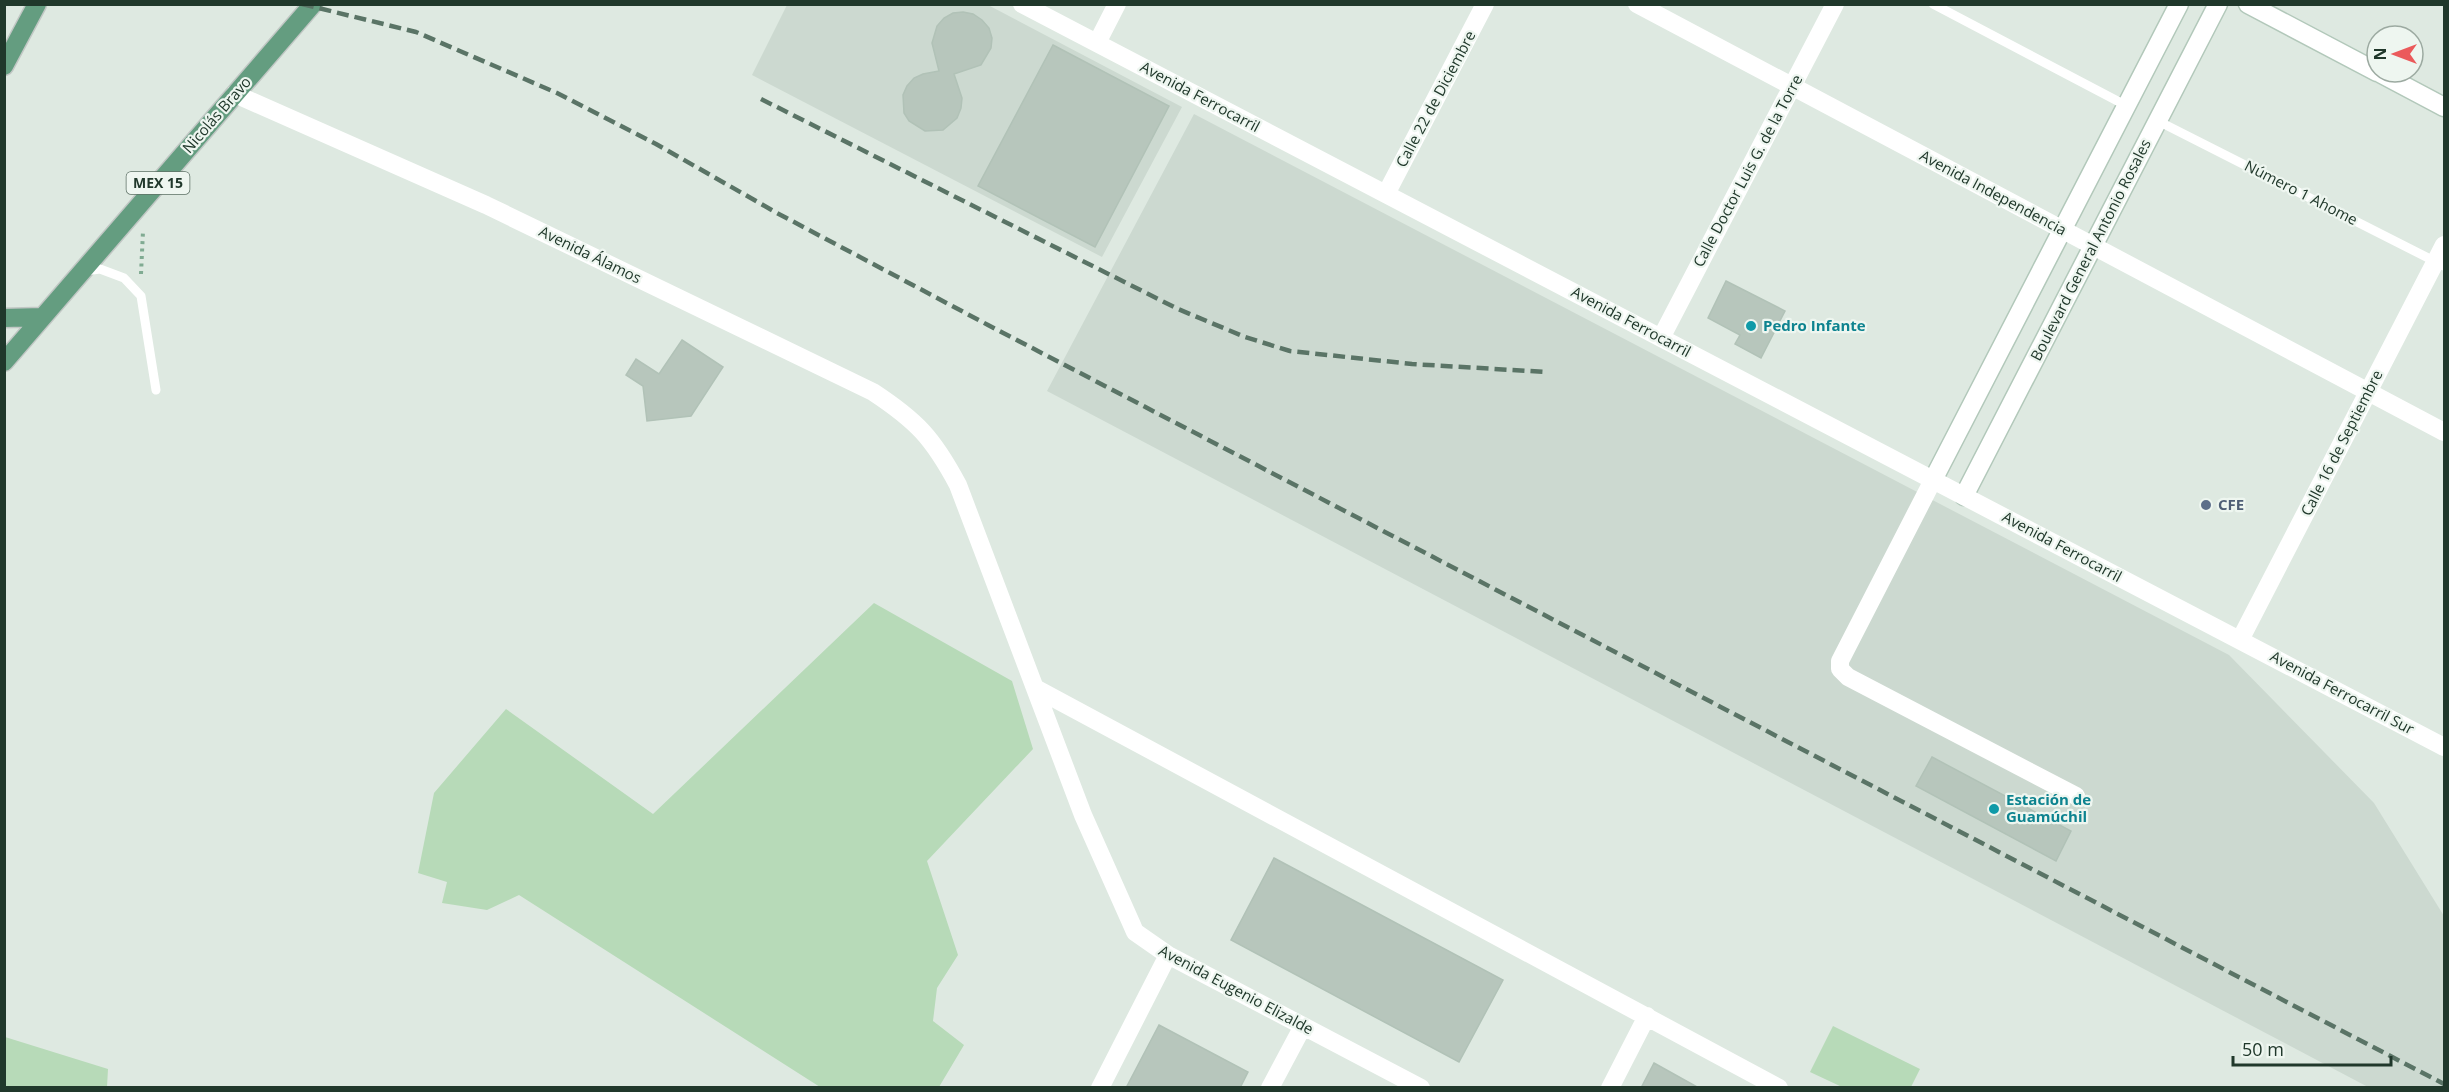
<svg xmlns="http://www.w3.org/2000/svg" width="2449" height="1092" viewBox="0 0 2449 1092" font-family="'Open Sans',sans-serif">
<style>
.built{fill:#ccd9d0}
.green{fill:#b7dab8}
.building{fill:#b7c6bc;stroke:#b1c2b7;stroke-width:1.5}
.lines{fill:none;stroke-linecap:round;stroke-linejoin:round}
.secondary-casing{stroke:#b2c8ba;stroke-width:21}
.primary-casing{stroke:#c1c7c4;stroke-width:21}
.path{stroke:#80ab92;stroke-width:4;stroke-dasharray:3 4.5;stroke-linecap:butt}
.lane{stroke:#fff;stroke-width:9}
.street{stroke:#fff;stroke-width:18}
.secondary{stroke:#fff;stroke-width:18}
.primary{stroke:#649d80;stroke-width:18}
.rail{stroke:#5a7466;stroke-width:4.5;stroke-dasharray:12 6;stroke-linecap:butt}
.culture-dot{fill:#0f9aa8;stroke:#eef6f0;stroke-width:2}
.service-dot{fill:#5c6f8a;stroke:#eef6f0;stroke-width:2}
.labels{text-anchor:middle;stroke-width:4.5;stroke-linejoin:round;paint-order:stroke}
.shield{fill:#eef6f0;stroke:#5e7166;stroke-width:1.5}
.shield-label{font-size:14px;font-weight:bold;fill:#20382b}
.street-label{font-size:15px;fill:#20382b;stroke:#eef6f0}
.culture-label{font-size:15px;font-weight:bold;fill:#0d838f;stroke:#eef6f0;text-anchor:start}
.service-label{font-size:15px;font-weight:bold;fill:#4e5e75;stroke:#eef6f0;text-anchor:start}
</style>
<rect width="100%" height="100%" fill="#dee9e1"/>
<path class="built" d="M787 5H988L1182 107 1102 257 752 75Z
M1194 114 2229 655 2374 803 2444 916V1087H2368L1047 391Z"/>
<path class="green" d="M874 603 1012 681 1033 749 927 861 958 955 937 988 933 1021 964 1045 939 1087H820L519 895 487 910 442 903 447 882 418 873 434 793 506 709 653 814Z
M1833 1026 1920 1069 1911 1087H1842L1810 1072Z
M5 1037 108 1069 107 1087H5Z"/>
<path class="building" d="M963 12 973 14 982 20 989 28 992 38 991 48 981 65 954 74 962 98 961 108 957 118 943 130 925 131 909 121 904 113 903 95 907 86 914 78 923 74 939 71 932 43 937 26 944 18 953 13Z
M1053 45 1169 106 1095 247 978 186Z
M1726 281 1785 311 1761 358 1735 344 1740 335 1708 318Z
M682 340 723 367 691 416 647 421 643 386 626 375 636 359 659 374Z
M1932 757 2071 831 2056 861 1916 786Z
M1274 858 1503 980 1459 1062 1231 940Z
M1159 1025 1248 1072 1240 1088H1126Z
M1654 1063 1699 1088H1641Z"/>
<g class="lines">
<g class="secondary-casing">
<path id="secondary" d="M2248 4 2377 72
M2378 72 2444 107
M1933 480 2179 4
M1964 496 2218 4"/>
</g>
<g class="primary-casing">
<path id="primary" d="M4 66 37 4
M4 318 42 317
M4 362 313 4"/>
</g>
<path class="path" d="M141 274 143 231"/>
<path class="lane" d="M1933 4 2127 106
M2158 121 2444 266
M85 271 100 269 124 278 141 296 156 390"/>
<path class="street" d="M1022 4 2444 747
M1637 4 2444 432
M1097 43 1117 4
M235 94 486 205 873 392C917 421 933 438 958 485L1083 815 1132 925 1135 932 1168 955 1421 1088
M1386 194 1485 4
M1661 338 1835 4
M1933 480 1840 661V669L1848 677 2076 796
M2240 640 2444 245
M1035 688 1779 1088
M1100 1088 1168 955
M1270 1088 1303 1026
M1610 1088 1647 1016"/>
<use href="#secondary" class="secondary"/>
<use href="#primary" class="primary"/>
<path class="rail" d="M302 4 416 32 557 93 656 144 777 213 988 325 2444 1084
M761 99 1178 309 1245 337 1290 351 1412 364 1546 372"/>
</g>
<g class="culture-dot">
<circle cx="1751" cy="326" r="6"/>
<circle cx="1994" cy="809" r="6"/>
</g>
<circle class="service-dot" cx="2206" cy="505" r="6"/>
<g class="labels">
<rect class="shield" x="126.5" y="172" width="63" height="22" rx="4.5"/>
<g class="shield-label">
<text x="158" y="188">MEX 15</text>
</g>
<g class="street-label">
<text transform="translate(1200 97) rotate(28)" y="5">Avenida Ferrocarril</text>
<text transform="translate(1436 99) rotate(-62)" y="5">Calle 22 de Diciembre</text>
<text transform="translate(217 115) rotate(-49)" y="5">Nicolás Bravo</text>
<text transform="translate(1748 171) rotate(-62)" y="5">Calle Doctor Luis G. de la Torre</text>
<text transform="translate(1993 193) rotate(28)" y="5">Avenida Independencia</text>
<text transform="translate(2301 193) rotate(27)" y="5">Número 1 Ahome</text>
<text transform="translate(2091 250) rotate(-63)" y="5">Boulevard General Antonio Rosales</text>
<text transform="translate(590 255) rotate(26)" y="5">Avenida Álamos</text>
<text transform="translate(1631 322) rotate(28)" y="5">Avenida Ferrocarril</text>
<text transform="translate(2342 443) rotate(-63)" y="5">Calle 16 de Septiembre</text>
<text transform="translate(2062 547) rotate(28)" y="5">Avenida Ferrocarril</text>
<text transform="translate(2342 693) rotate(28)" y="5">Avenida Ferrocarril Sur</text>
<text transform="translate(1236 990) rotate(28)" y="5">Avenida Eugenio Elizalde</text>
</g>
<g class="culture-label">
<text x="1763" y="331">Pedro Infante</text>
<text x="2006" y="805">Estación de<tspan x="2006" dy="17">Guamúchil</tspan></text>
</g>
<g class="service-label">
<text x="2218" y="510">CFE</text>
</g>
</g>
<rect width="2449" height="1092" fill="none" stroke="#20382b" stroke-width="12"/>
<g transform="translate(2395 54) rotate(270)"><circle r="28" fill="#eef6f0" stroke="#9caaa1" stroke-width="1.5"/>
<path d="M0-4.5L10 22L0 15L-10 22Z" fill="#eb5a5b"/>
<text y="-9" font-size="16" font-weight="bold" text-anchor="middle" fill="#20382b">N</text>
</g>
<path d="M2233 1056v9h158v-9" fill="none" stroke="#20382b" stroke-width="3"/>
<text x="2242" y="1056" font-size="18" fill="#20382b" stroke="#eef6f0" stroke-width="4.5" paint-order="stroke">50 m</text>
</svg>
